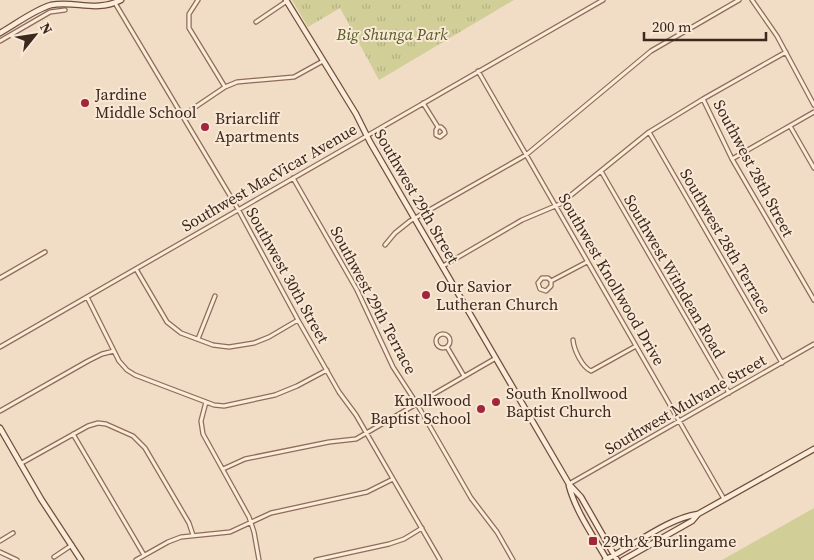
<svg xmlns="http://www.w3.org/2000/svg" width="814" height="560" viewBox="0 0 814 560" font-family="'Source Serif 4',serif">
<style>
.grass{fill:#d1ce98}
.park{fill:url(#park-tufts)}
.lines{fill:none;stroke-linecap:round;stroke-linejoin:round}
.street-casing{stroke:#8e6c59;stroke-width:5.5}
.secondary-casing{stroke:#704d3c;stroke-width:7}
.street{stroke:#fbebd9;stroke-width:3}
.secondary{stroke:#fbebd9;stroke-width:4.5}
.poi-dot{fill:#a2253b;stroke:#f8e8d5;stroke-width:2}
.labels{text-anchor:middle;stroke-width:4;stroke-linejoin:round;paint-order:stroke}
.park-label{font-size:16px;font-style:italic;fill:#565b23;stroke:#f8e8d5}
.poi-label{font-size:16px;fill:#3d281e;stroke:#f8e8d5;text-anchor:start}
.street-label{font-size:16px;fill:#3d281e;stroke:#f8e8d5}
</style>
<defs>
<pattern id="park-tufts" width="24" height="20" patternUnits="userSpaceOnUse" patternTransform="scale(1.25)"><rect width="24" height="20" fill="#d1ce98"/><path d="M3 7l-1-3M5 7V3M7 7l1-3M15 17l-1-3M17 17v-4M19 17l1-3" fill="none" stroke="#b4b183"/></pattern>
</defs>
<rect width="100%" height="100%" fill="#f1ddc5"/>
<path class="grass" d="M814 508V560H722Z"/>
<path class="park" d="M292 0H514L379 80 340 8 308 27Z"/>
<g class="lines">
<g class="street-casing">
<path id="street" d="M198 0 189 14V28L225 87
M752 0 777 36 814 105
M115 3 238 209 298 320 339 392 356 415 440 560
M256 22 287 1
M0 41 50 12 65 10
M478 71 724 499
M703 99 732 159 814 300
M423 103 438 127H441L444 130 445 133 440 137 436 135V130L438 127
M182 116 225 87 237 82 294 77 323 61
M790 126 814 168
M649 132 782 363
M732 159 814 112
M601 171 729 393
M293 178 357 290 393 367 417 404 471 498 497 532 513 560
M385 245 395 233 410 221 526 155 651 51 739 0
M443 266 522 220 560 204 649 132 703 99 786 52
M136 269 167 322 181 333 213 345 229 347 254 343 269 337 298 320
M0 278 45 252
M551 281V286L546 291 540 289 538 283 542 278H548L551 281 587 262
M87 297 119 361 127 370 135 375 214 405 224 406 275 395 297 386 327 370
M436 341a7 7 0 1 1 14 0a7 7 0 1 1-14 0Z
M198 339 215 296
M573 340C574 350 582 367 591 371L636 346
M0 347 603 0
M447 347 464 376
M206 402 201 421 203 434 249 517 254 532 259 560
M0 411 88 361 102 354 114 351
M73 434 144 555
M20 464 88 426 98 423 106 424 133 436 145 448 189 523 193 535
M223 469 245 459 329 442 356 439 496 358
M569 484 814 344
M0 541 13 533
M0 552 17 560
M54 557 72 545
M136 560 168 542 181 537 230 532 271 513 367 492 393 479
M316 560 389 544 404 539 422 528"/>
</g>
<g class="secondary-casing">
<path id="secondary" d="M286 0 356 114 370 142 569 484 581 497 617 560
M0 33C16 24 34 10 51 5 75 0 95 13 121 0
M0 428 41 499 81 560
M569 486C576 512 594 537 607 560
M605 560C634 546 666 519 698 514
M623 560 692 521 698 514 814 449"/>
</g>
<use href="#street" class="street"/>
<use href="#secondary" class="secondary"/>
</g>
<g class="poi-dot">
<circle cx="85" cy="103" r="5"/>
<circle cx="205" cy="127" r="5"/>
<circle cx="426" cy="295" r="5"/>
<circle cx="496" cy="402" r="5"/>
<circle cx="481" cy="409" r="5"/>
<rect x="588" y="536" width="10" height="10" rx="2.5"/>
</g>
<g class="labels">
<g class="park-label">
<text x="392" y="40">Big Shunga Park</text>
</g>
<g class="poi-label">
<text x="95" y="100">Jardine<tspan x="95" dy="18">Middle School</tspan></text>
<text x="215" y="124">Briarcliff<tspan x="215" dy="18">Apartments</tspan></text>
<text x="436" y="292">Our Savior<tspan x="436" dy="18">Lutheran Church</tspan></text>
<text x="506" y="399">South Knollwood<tspan x="506" dy="18">Baptist Church</tspan></text>
<text x="471" y="406" text-anchor="end">Knollwood<tspan x="471" dy="18">Baptist School</tspan></text>
<text x="603" y="547">29th &amp; Burlingame</text>
</g>
<g class="street-label">
<text transform="translate(754 168) rotate(62)" y="6">Southwest 28th Street</text>
<text transform="translate(269 177) rotate(-30)" y="6">Southwest MacVicar Avenue</text>
<text transform="translate(417 196) rotate(60)" y="6">Southwest 29th Street</text>
<text transform="translate(726 241) rotate(60)" y="6">Southwest 28th Terrace</text>
<text transform="translate(288 275) rotate(61)" y="6">Southwest 30th Street</text>
<text transform="translate(675 276) rotate(60)" y="6">Southwest Withdean Road</text>
<text transform="translate(612 279) rotate(60)" y="6">Southwest Knollwood Drive</text>
<text transform="translate(374 300) rotate(62)" y="6">Southwest 29th Terrace</text>
<text transform="translate(685 404) rotate(-30)" y="6">Southwest Mulvane Street</text>
</g>
</g>
<g transform="translate(35 35) rotate(60)" stroke="#f8e8d5" stroke-width="4" paint-order="stroke">
<path d="M0-4L9 19L0 12L-9 19Z" fill="#3d281e"/>
<text y="-8" font-size="14" font-weight="bold" text-anchor="middle" fill="#3d281e">N</text>
</g>
<path d="M644 32v8h122v-8" fill="none" stroke="#3d281e" stroke-width="2.5"/>
<text x="652" y="32" font-size="15" fill="#3d281e" stroke="#f8e8d5" stroke-width="4" paint-order="stroke">200 m</text>
</svg>
